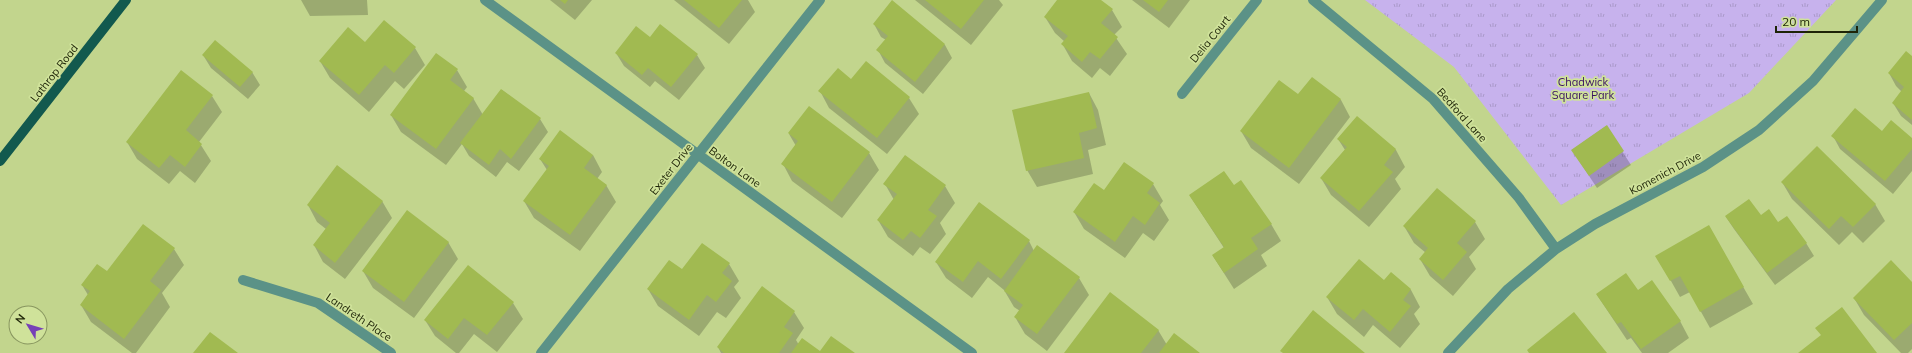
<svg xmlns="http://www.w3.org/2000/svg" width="1912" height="353" viewBox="0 0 1912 353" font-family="Mulish,sans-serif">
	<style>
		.grass { fill: url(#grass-tufts) }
		.shadow { fill: #0003 }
		.building { fill: #a1ba51 }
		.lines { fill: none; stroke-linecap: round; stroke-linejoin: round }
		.minor { stroke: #5b9287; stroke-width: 10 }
		.major { stroke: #12594e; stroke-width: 10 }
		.labels { text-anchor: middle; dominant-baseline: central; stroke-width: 3.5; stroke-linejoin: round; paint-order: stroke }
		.street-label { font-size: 11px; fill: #1e2407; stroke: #cfe29a }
		.park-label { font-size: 11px; fill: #391061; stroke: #cfe29a }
	</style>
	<defs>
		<pattern id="grass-tufts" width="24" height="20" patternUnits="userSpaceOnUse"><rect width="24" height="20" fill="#c7b2ed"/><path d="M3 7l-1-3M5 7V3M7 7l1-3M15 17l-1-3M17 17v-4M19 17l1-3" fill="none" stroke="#aa99ca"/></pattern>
	</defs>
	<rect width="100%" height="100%" fill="#c2d58d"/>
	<path class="grass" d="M1365 0H1836L1749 93 1561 205 1454 67Z"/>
	<path class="shadow" d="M301 0H367L368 15 310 16Z
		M550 0H592L575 20Z
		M674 0H748L755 12 729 44Z
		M915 0H999L1003 5 971 45Z
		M1059 0H1100L1112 10 1122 27 1114 35 1127 54 1110 76 1100 68 1092 78 1072 61 1063 45 1065 42 1055 33 1045 17Z
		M1132 0H1190L1169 28Z
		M892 2 945 45 952 58 923 94 885 63 878 50 886 40 881 37 874 24Z
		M650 38 697 55 705 68 679 100 655 81 650 87 624 66 616 53Z
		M365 43 415 48 425 65 404 89 395 81 369 112 330 78 320 61Z
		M203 55 252 72 260 85 248 99 211 68Z
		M1912 58V125L1901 116 1893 103 1902 92 1896 86 1889 73Z
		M457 70 467 87 464 91 473 98 483 115 502 90 540 119 548 132 519 171 507 162 496 177 469 156 462 144 446 165 401 132 391 115Z
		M1312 78 1341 100 1350 117 1299 184 1251 148 1241 131 1298 96Z
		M852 80 909 98 919 114 887 154 829 108 820 91Z
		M1089 93 1098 110 1106 145 1088 150 1093 174 1037 187 1027 170Z
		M212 96 222 112 199 142 211 161 195 183 180 171 169 184 137 159 127 142Z
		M1357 117 1396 150 1405 167 1395 179 1401 189 1369 227 1331 195 1321 178 1345 150 1338 139Z
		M1606 126 1631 165 1597 188 1572 150Z
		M1882 132 1912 139V171L1893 194 1840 149 1833 136Z
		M789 134 869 153 879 170 842 218 792 181 783 164 796 146Z
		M593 155 602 172 597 179 606 185 616 202 580 251 534 218 524 201 547 170 540 159Z
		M905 156 945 186 955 203 940 223 946 234 930 254 920 247 913 256 888 237 878 220 894 200 885 184Z
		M1782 182 1875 204 1885 221 1863 243 1852 232 1839 245 1792 199Z
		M1153 184 1163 201 1160 205 1169 220 1154 241 1143 233 1125 258 1084 229 1074 212 1104 191Z
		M1233 187 1271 224 1281 241 1261 255 1267 266 1234 289 1213 256 1224 248 1190 196Z
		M382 201 392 218 345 279 323 262 314 245 326 229 317 222 308 205Z
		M1761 216 1778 223 1806 243 1814 256 1775 285 1734 229 1726 217Z
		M1475 222 1485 239 1469 257 1476 269 1453 296 1430 276 1420 259 1426 253 1414 243 1404 226Z
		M1709 227 1753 304 1710 328 1690 292 1680 297 1657 256Z
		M1029 241 1034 251 1079 278 1089 295 1047 351 1025 334 1015 317 1020 311 1014 307 1004 290 988 277 972 298 946 278 936 262Z
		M448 242 458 259 414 318 373 288 363 271Z
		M174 249 184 265 162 293 170 307 136 353H132L91 322 81 305 88 295 82 285 107 273Z
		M729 264 739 281 734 287 741 298 726 318 717 312 699 336 658 306 648 289 682 271Z
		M1391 273 1411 290 1420 307 1414 314 1420 324 1400 348 1373 325 1364 337 1337 314 1327 297 1384 281Z
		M1912 283V349L1908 353H1901L1864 315 1854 298Z
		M1638 292 1680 321 1689 338 1668 353H1642L1631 338 1627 340 1597 295Z
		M513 303 523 319 497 352 474 334 459 353H456L435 336 425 320Z
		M794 312 804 328 796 340 799 345 820 352 853 353H721L718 347Z
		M1158 330 1167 345 1199 353H1065Z"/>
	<path class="building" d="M560 0H568L565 4Z
		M684 0H742L719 28Z
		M892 0 945 44 915 82 876 50 888 36 873 24Z
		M925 0H984L961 29Z
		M1057 0H1101L1113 9 1101 23 1118 37 1100 59 1090 52 1082 62 1061 44 1068 36 1044 17Z
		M1143 0H1168L1159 12Z
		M384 20 416 47 394 73 385 65 359 95 319 61 348 27 365 42Z
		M660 24 698 54 671 87 648 68 642 75 615 53 636 26 650 37Z
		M215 40 253 72 240 87 202 55Z
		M1906 51 1912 56V120L1892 103 1904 87 1888 73Z
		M436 53 458 69 450 80 474 98 436 149 390 115Z
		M866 61 910 97 877 138 818 91 838 68 851 79Z
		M181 70 213 95 186 130 202 144 185 167 170 155 159 168 126 142Z
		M1312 77 1341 99 1289 168 1240 131 1279 80 1298 94Z
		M501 89 541 118 511 159 500 149 489 165 460 143Z
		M1089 92 1097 128 1079 133 1084 158 1026 171 1012 110Z
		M809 106 870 152 832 202 781 164 798 141 788 133Z
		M1855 108 1882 131 1891 120 1912 138V149L1885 181 1831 136Z
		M1357 116 1396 149 1384 165 1393 172 1359 211 1320 178 1347 147 1337 139Z
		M1607 125 1624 151 1589 176 1571 150Z
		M560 130 593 155 584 168 607 185 570 235 523 201 549 166 539 159Z
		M1817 146 1876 204 1853 227 1841 216 1829 229 1781 182Z
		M905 155 946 185 928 210 937 216 920 238 911 231 903 240 877 220 897 194 883 184Z
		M1124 162 1154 183 1147 193 1160 203 1145 225 1133 216 1115 242 1073 212 1094 183 1104 190Z
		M337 165 383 201 335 263 313 245 330 223 307 205Z
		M1224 171 1234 185 1241 180 1272 224 1251 238 1258 249 1224 273 1212 255 1224 247 1189 195Z
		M1437 188 1476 221 1457 243 1467 252 1443 280 1419 259 1428 248 1403 226Z
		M1749 199 1761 215 1769 209 1778 222 1787 216 1807 243 1767 273 1725 216Z
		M979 202 1030 240 1001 279 978 261 963 282 935 262Z
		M407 210 449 242 404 302 362 271Z
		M143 224 175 248 150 281 161 290 124 339 80 305 90 291 81 285 97 264 107 271Z
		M1709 225 1744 287 1700 312 1680 276 1670 281 1655 256Z
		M702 243 730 263 722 273 732 281 716 302 707 295 689 320 647 289 669 260 682 269Z
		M1037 245 1080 277 1037 334 1014 317 1023 305 1004 291Z
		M1359 259 1384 280 1391 272 1411 289 1403 300 1411 306 1390 332 1363 309 1354 320 1326 297Z
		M1891 260 1912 282V323L1894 340 1853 298Z
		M468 265 514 302 487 335 464 318 448 339 424 320Z
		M1626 273 1638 290 1652 280 1681 321 1641 349 1621 322 1617 324 1596 294Z
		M762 286 795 311 784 327 793 333 779 353H724L717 347Z
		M1110 292 1159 330 1141 353H1064Z
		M1842 307 1877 353H1798L1821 335 1815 328Z
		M1313 310 1365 353H1283L1280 351Z
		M1574 312 1607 353H1529L1527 350Z
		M210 332 238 353H193Z
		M1174 333 1200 353H1159Z
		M831 336 855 353H791L802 338 820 351Z"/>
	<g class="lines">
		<path class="minor" d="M485 0 972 353
			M1313 0 1433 99 1519 198 1556 249
			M1182 94 1257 0
			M243 280 318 303 391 353
			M541 353 820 0
			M1448 353 1508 289 1556 249 1595 224 1703 167 1759 130 1813 81 1882 0"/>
		<path class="major" d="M0 161 126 0"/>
	</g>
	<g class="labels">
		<g class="street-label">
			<text transform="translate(1210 39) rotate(-51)">Delia Court</text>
			<text transform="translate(54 73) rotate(-52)">Lathrop Road</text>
			<text transform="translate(1462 115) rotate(48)">Bedford Lane</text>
			<text transform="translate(735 167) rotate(36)">Bolton Lane</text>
			<text transform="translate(671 169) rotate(-52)">Exeter Drive</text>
			<text transform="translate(1665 173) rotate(-28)">Komenich Drive</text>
			<text transform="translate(359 317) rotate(34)">Landreth Place</text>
		</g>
		<g class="park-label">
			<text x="1583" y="82">Chadwick<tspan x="1583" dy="13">Square Park</tspan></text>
		</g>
	</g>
	<g transform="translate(28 325) rotate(308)"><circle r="19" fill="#cfe29a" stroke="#88965f"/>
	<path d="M0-3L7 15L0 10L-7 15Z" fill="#7640b7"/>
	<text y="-6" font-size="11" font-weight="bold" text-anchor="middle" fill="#1e2407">N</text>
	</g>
	<path d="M1776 26v6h81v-6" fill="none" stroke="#1e2407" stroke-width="2"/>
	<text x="1782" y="26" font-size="12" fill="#1e2407" stroke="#cfe29a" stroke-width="3" paint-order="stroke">20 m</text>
</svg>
